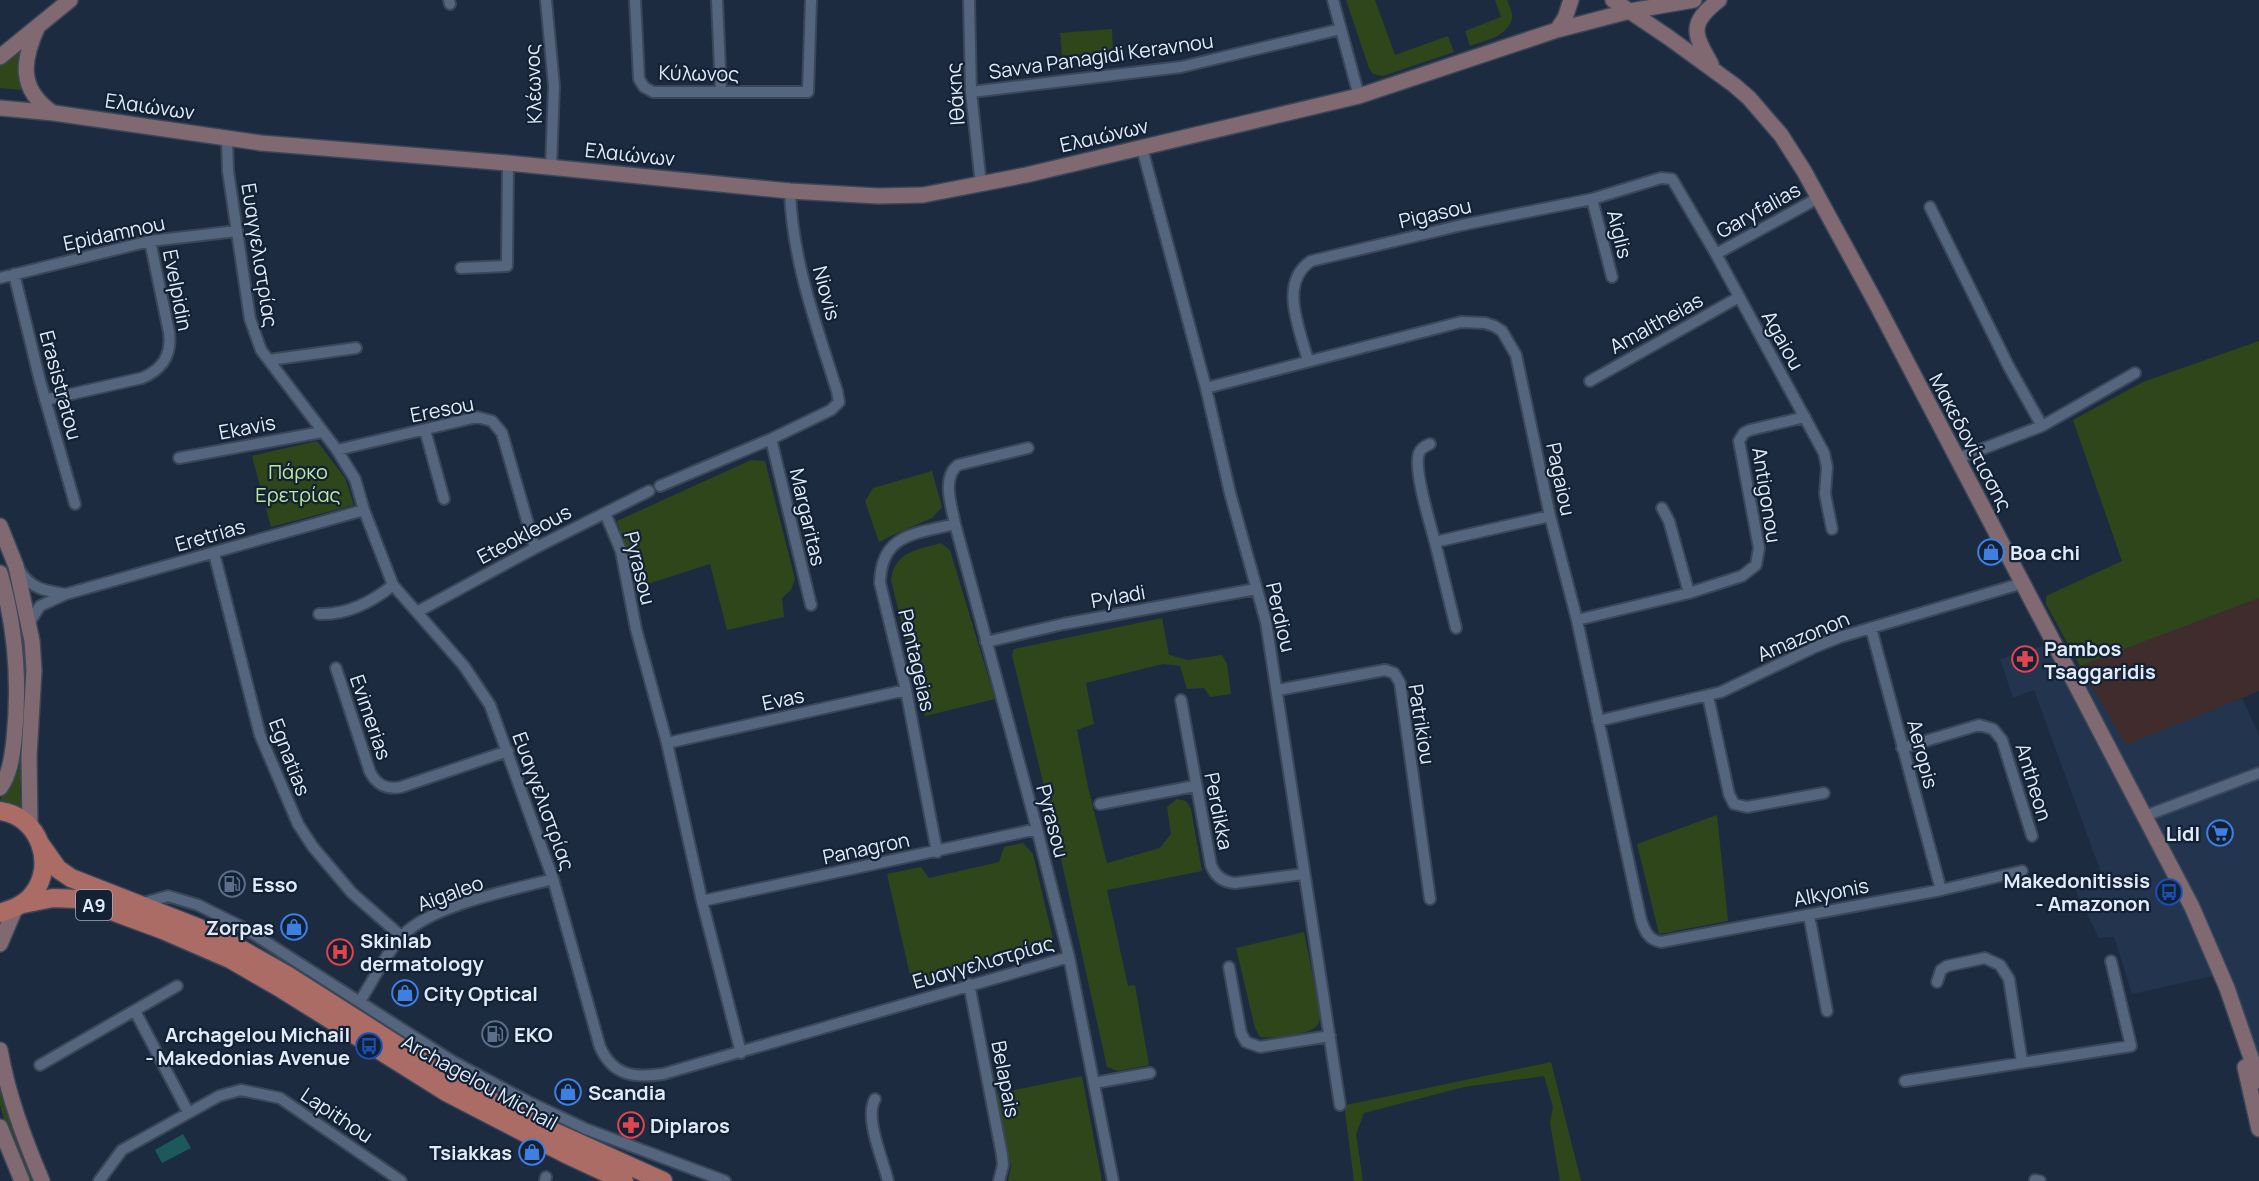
<svg xmlns="http://www.w3.org/2000/svg" width="2259" height="1181" viewBox="0 0 2259 1181" font-family="Manrope,sans-serif">
	<style>
		.built { fill: #23354e }
		.industrial { fill: #402c2c }
		.green { fill: #2f461b }
		.water { fill: #1c595a }
		.lines { fill: none; stroke-linecap: round; stroke-linejoin: round }
		.street-casing { stroke: #3b4759; stroke-width: 14 }
		.secondary-casing { stroke: #3b4759; stroke-width: 18 }
		.primary-casing { stroke: #3b4759; stroke-width: 21 }
		.street { stroke: #55657d; stroke-width: 10 }
		.secondary { stroke: #806971; stroke-width: 15 }
		.primary { stroke: #ac6c66; stroke-width: 18 }
		.labels { text-anchor: middle; dominant-baseline: central; stroke-width: 4.5; stroke-linejoin: round; paint-order: stroke }
		.shield { fill: #132135; stroke: #a3aebe; stroke-width: 1.5 }
		.shield-label { font-size: 18px; font-weight: bold; fill: #e1eaf9 }
		.street-label { font-size: 20px; fill: #e1eaf9; stroke: #132135 }
		.park-label { font-size: 20px; fill: #bde79e; stroke: #132135 }
		.poi-label { font-size: 20px; font-weight: bold; fill: #e1eaf9; stroke: #132135; text-anchor: start }
	</style>
	<rect width="100%" height="100%" fill="#1d2b40"/>
	<path class="built" d="M2044 646 2061 676 2080 666 2127 744 2242 698 2259 735V1056L2226 973 2132 994 2114 937 2099 938 2073 885 2102 875 2034 690 2013 698 2000 659Z"/>
	<path class="industrial" d="M2259 598V691L2126 745 2080 666Z"/>
	<path class="green" d="M1346 0H1375L1395 55 1448 36 1454 52 1383 76 1373 74 1369 68Z
		M1495 0H1507C1509 5 1513 13 1512 18 1509 36 1484 41 1470 46L1465 31 1501 17Z
		M1112 29 1113 52 1062 56 1060 33Z
		M19 48 18 74 22 90 0 88V64Z
		M2259 341V598L2080 666 2046 604V596L2122 561 2073 420 2143 382Z
		M317 441 345 478 354 505 271 527 252 456Z
		M751 460 765 461 795 579 791 590 782 598 784 617 727 630 710 564 638 587 617 521Z
		M932 471 942 507 932 518 897 533 879 542 865 501 873 488Z
		M941 543 950 550 995 699 925 716 891 580C895 551 917 550 941 543Z
		M1162 618 1169 655 1188 660 1222 655 1227 664 1231 694 1210 697 1204 688 1187 689 1180 666 1163 664 1086 683 1094 724 1077 730 1088 787 1107 863 1160 848 1171 834 1167 807 1177 799 1186 801 1191 809 1202 871 1107 890 1128 986 1135 985 1149 1065 1118 1071 1107 1067 1053 823 1012 655 1014 649Z
		M20 701H26L20 792 23 814 0 803Z
		M1717 815 1728 921 1659 934 1637 844Z
		M1023 843 1033 854 1053 939 1050 951 1027 957 1009 951 944 969 937 981 913 988 887 874 921 867 929 878 999 862 1004 847Z
		M1304 932 1321 1015C1320 1020 1319 1025 1314 1028 1305 1035 1272 1039 1260 1037L1255 1028 1236 948Z
		M1551 1062 1581 1181H1560L1550 1123 1553 1107 1544 1076 1464 1087 1364 1113 1356 1134 1363 1181H1354L1345 1112 1346 1105Z
		M0 1075 37 1181H28L8 1133 0 1105Z
		M1082 1076 1102 1181H1008L1011 1166 996 1094Z"/>
	<path class="water" d="M183 1134 191 1148 162 1163 155 1150Z"/>
	<g class="lines">
		<g class="street-casing">
			<path id="street" d="M449 0 450 4
				M546 0 554 86 551 167
				M635 0 639 79 644 87 653 92H808L811 0
				M717 0 721 92
				M969 0 971 92 981 185
				M1333 0 1359 96
				M971 92 1181 67 1341 29
				M227 139 228 171 250 319 261 350 337 450 355 479 364 510 393 585 464 666 490 705 553 879 600 1047C613 1076 634 1078 663 1074L1069 957
				M1142 148 1206 388 1230 493 1266 622 1340 1105
				M1592 199 1612 277
				M1930 207 2009 367 2042 426
				M1716 254 1818 198
				M461 268 507 266 508 163
				M14 274 40 381 75 504
				M0 278 150 241 237 231
				M269 360 356 348
				M1308 361C1300 329 1278 283 1311 261L1462 225 1592 199 1661 178 1672 179 1716 254 1824 453 1827 467 1825 494 1832 529
				M1590 381 1739 297
				M1206 388 1461 322 1485 323 1494 326 1502 331 1516 355 1550 516 1577 620 1641 920C1645 932 1649 940 1661 942L1941 890 2022 871
				M45 400 142 378C163 369 172 355 169 332L150 241
				M425 430 444 499
				M771 439 811 605
				M1430 444C1425 446 1421 448 1419 453 1413 469 1430 523 1435 542
				M1028 448 958 465C941 478 952 507 955 524L1037 829 1069 957 1113 1181
				M337 450 477 417 492 421 502 433 535 548
				M179 458 322 432
				M1956 459 2042 426 2135 373
				M660 486 771 439 831 410 839 402 837 391C817 327 792 260 790 191
				M1662 508 1669 521 1689 593
				M605 513 621 551 636 629 667 743 702 901 741 1053
				M214 553 260 735 298 824 313 847 352 893 401 936
				M20 571C31 589 46 591 65 594
				M417 612 535 548 649 491
				M319 614C347 615 372 602 393 585
				M1577 620 1689 593 1742 576 1756 565 1759 548 1739 441 1744 433 1750 430 1805 417
				M29 623 40 606 66 594 364 510
				M1456 628 1435 542 1550 516
				M1871 628 1941 890
				M986 642 1063 624 1256 589
				M336 668 370 772C377 785 386 790 401 787L508 751
				M1278 690 1385 670 1394 673 1400 683 1430 899
				M1708 696 1729 794 1734 804 1747 807 1824 793
				M1181 700 1211 865C1215 876 1223 882 1235 883L1303 874
				M1598 721 1721 692 1815 647 1840 637 2023 583
				M667 743 906 690
				M1902 748 1979 725 1993 729 2002 740 2032 836
				M1100 804 1195 786
				M2145 816 2259 773
				M937 852 906 690 880 583C881 533 916 534 955 524
				M702 901 1037 829
				M140 904 168 896 198 905 244 928 452 1061 529 1102 586 1129 725 1181
				M1809 915 1827 1011
				M1229 967 1241 1033 1246 1042 1260 1047 1330 1036
				M1937 982 1941 970 1947 966 1985 958 2000 965 2009 979 2022 1062
				M969 984 1002 1155 1003 1165 999 1181
				M360 1001C373 981 387 951 403 935 432 905 512 890 553 879
				M135 1011 188 1112
				M40 1065 177 986
				M1905 1081 2131 1046 2111 961
				M1094 1083 1150 1073
				M875 1099C864 1118 883 1159 888 1181
				M2035 1180 2040 1181
				M99 1181 122 1150 219 1096 241 1090 280 1098 401 1181
				M545 1181 546 1177"/>
		</g>
		<g class="secondary-casing">
			<path id="secondary" d="M1613 0 1668 37 1734 85 1749 98 1781 135 1804 171 1876 303 2192 907 2227 988 2259 1081
				M38 26C22 61 18 89 53 113
				M1557 30 1565 18 1571 0
				M0 57 70 0
				M1711 64C1694 34 1688 24 1719 0
				M0 108 54 113 261 143 508 163 790 191 878 196 923 195 1026 175 1359 96 1557 30 1630 11 1694 0
				M0 526 16 566 32 641 34 670 29 756 30 826
				M0 573C16 628 20 683 14 740 12 757 10 774 0 788
				M0 944 15 909
				M0 1050C8 1096 24 1138 42 1181
				M2245 1067 2259 1129
				M0 1127 22 1181"/>
		</g>
		<g class="primary-casing">
			<path id="primary" d="M0 811C39 816 57 865 32 895 24 905 12 909 0 913
				M41 845 58 869 71 878 199 928 230 943 287 975 452 1080 530 1121 663 1181
				M23 904 53 898 79 899 163 930 230 959 282 989 448 1093 566 1154 624 1181"/>
		</g>
		<use href="#street" class="street"/>
		<use href="#secondary" class="secondary"/>
		<use href="#primary" class="primary"/>
	</g>
	<defs>
		<g id="shop-ring" transform="scale(1.35)"><circle r="9.5" fill="#132135" stroke="#3f7fe0" stroke-width="1.5"/><path d="M-5-2.5h2.3a2.7 3.5 0 0 1 5.4 0H5L5.5 6h-11ZM-1.5-2.5h3a1.5 2.3 0 0 0-3 0Z" fill="#3f7fe0"/></g>
		<g id="pharmacy-ring" transform="scale(1.35)"><circle r="9.5" fill="#132135" stroke="#e0444e" stroke-width="1.5"/><path d="M-2-6h4v4h4v4h-4v4h-4v-4h-4v-4h4Z" fill="#e0444e"/></g>
		<g id="supermarket-ring" transform="scale(1.35)"><circle r="9.5" fill="#132135" stroke="#3f7fe0" stroke-width="1.5"/><path d="M-6-5.5h2.5l.6 2H6L4.5 2H-2.5L-4.4-4H-6ZM-1.5 3.2a1.3 1.3 0 1 0 .1 0ZM3 3.2a1.3 1.3 0 1 0 .1 0Z" fill="#3f7fe0"/></g>
		<g id="fuel-ring" transform="scale(1.35)"><circle r="9.5" fill="#132135" stroke="#5c6f8a" stroke-width="1.5"/><path d="M-5.5-6h7V0h2V4h1.3V-2.5L3-4.5l.8-.8L6-3V5H2.5V1h-1V6h-7ZM-4.2-4.7v3.2H.2V-4.7Z" fill="#5c6f8a"/></g>
		<g id="bus-ring" transform="scale(1.35)"><circle r="9.5" fill="#132135" stroke="#1a4fb4" stroke-width="1.5"/><path d="M-5-6H5V4H4V6H2V4H-2V6H-4V4H-5ZM-3.5-4V0h7V-4ZM-3.5 1.2v1.5H-2V1.2ZM2 1.2v1.5H3.5V1.2Z" fill="#1a4fb4"/></g>
		<g id="hospital-ring" transform="scale(1.35)"><circle r="9.5" fill="#132135" stroke="#e0444e" stroke-width="1.5"/><path d="M-5-5h3v3.5h4V-5h3V5h-3V1.5h-4V5h-3Z" fill="#e0444e"/></g>
	</defs>
	<g fill-rule="evenodd">
		<use href="#shop-ring" x="1991" y="552"/>
		<use href="#pharmacy-ring" x="2025" y="659"/>
		<use href="#supermarket-ring" x="2220" y="833"/>
		<use href="#fuel-ring" x="232" y="884"/>
		<use href="#bus-ring" x="2169" y="892"/>
		<use href="#shop-ring" x="294" y="927"/>
		<use href="#hospital-ring" x="340" y="952"/>
		<use href="#shop-ring" x="405" y="993"/>
		<use href="#fuel-ring" x="495" y="1034"/>
		<use href="#bus-ring" x="369" y="1046"/>
		<use href="#shop-ring" x="568" y="1092"/>
		<use href="#pharmacy-ring" x="631" y="1125"/>
		<use href="#shop-ring" x="532" y="1152"/>
	</g>
	<g class="labels">
		<rect class="shield" x="76" y="890" width="36" height="30" rx="4.5"/>
		<g class="shield-label">
			<text x="94" y="905">A9</text>
		</g>
		<g class="street-label">
			<text transform="translate(1101 56) rotate(-8)">Savva Panagidi Keravnou</text>
			<text transform="translate(699 73) rotate(1)">Κύλωνος</text>
			<text transform="translate(533 84) rotate(-92)">Κλέωνος</text>
			<text transform="translate(955 94) rotate(-94)">Ιθάκης</text>
			<text transform="translate(150 106) rotate(8)">Ελαιώνων</text>
			<text transform="translate(1104 135) rotate(-13)">Ελαιώνων</text>
			<text transform="translate(630 154) rotate(6)">Ελαιώνων</text>
			<text transform="translate(1758 210) rotate(-29)">Garyfalias</text>
			<text transform="translate(1435 213) rotate(-13)">Pigasou</text>
			<text transform="translate(114 233) rotate(-12)">Epidamnou</text>
			<text transform="translate(1620 234) rotate(76)">Aiglis</text>
			<text transform="translate(260 255) rotate(81)">Ευαγγελιστρίας</text>
			<text transform="translate(178 290) rotate(79)">Evelpidin</text>
			<text transform="translate(827 293) rotate(75)">Niovis</text>
			<text transform="translate(1656 323) rotate(-29)">Amaltheias</text>
			<text transform="translate(1783 340) rotate(61)">Agaiou</text>
			<text transform="translate(61 385) rotate(75)">Erasistratou</text>
			<text transform="translate(442 409) rotate(-11)">Eresou</text>
			<text transform="translate(247 427) rotate(-11)">Ekavis</text>
			<text transform="translate(1971 442) rotate(62)">Μακεδονίτισσης</text>
			<text transform="translate(1561 479) rotate(78)">Pagaiou</text>
			<text transform="translate(1767 495) rotate(81)">Antigonou</text>
			<text transform="translate(808 517) rotate(77)">Margaritas</text>
			<text transform="translate(524 534) rotate(-28)">Eteokleous</text>
			<text transform="translate(210 535) rotate(-16)">Eretrias</text>
			<text transform="translate(640 568) rotate(76)">Pyrasou</text>
			<text transform="translate(1118 596) rotate(-10)">Pyladi</text>
			<text transform="translate(1281 617) rotate(77)">Perdiou</text>
			<text transform="translate(1803 636) rotate(-23)">Amazonon</text>
			<text transform="translate(917 660) rotate(77)">Pentageias</text>
			<text transform="translate(783 699) rotate(-12)">Evas</text>
			<text transform="translate(371 717) rotate(71)">Evimerias</text>
			<text transform="translate(1422 724) rotate(81)">Patrikiou</text>
			<text transform="translate(1923 754) rotate(75)">Aeropis</text>
			<text transform="translate(290 757) rotate(69)">Egnatias</text>
			<text transform="translate(2034 782) rotate(73)">Antheon</text>
			<text transform="translate(544 801) rotate(70)">Ευαγγελιστρίας</text>
			<text transform="translate(1219 811) rotate(79)">Perdikka</text>
			<text transform="translate(1053 821) rotate(75)">Pyrasou</text>
			<text transform="translate(866 848) rotate(-12)">Panagron</text>
			<text transform="translate(1831 892) rotate(-11)">Alkyonis</text>
			<text transform="translate(450 893) rotate(-20)">Aigaleo</text>
			<text transform="translate(983 962) rotate(-16)">Ευαγγελιστρίας</text>
			<text transform="translate(1006 1079) rotate(79)">Belapais</text>
			<text transform="translate(480 1082) rotate(29)">Archagelou Michail</text>
			<text transform="translate(337 1115) rotate(34)">Lapithou</text>
		</g>
		<g class="park-label">
			<text x="298" y="471">Πάρκο<tspan x="298" dy="23">Ερετρίας</tspan></text>
		</g>
		<g class="poi-label">
			<text x="2010" y="552">Boa chi</text>
			<text x="2044" y="648">Pambos<tspan x="2044" dy="23">Tsaggaridis</tspan></text>
			<text x="2200" y="833" text-anchor="end">Lidl</text>
			<text x="2150" y="880" text-anchor="end">Makedonitissis<tspan x="2150" dy="23">- Amazonon</tspan></text>
			<text x="252" y="884">Esso</text>
			<text x="274" y="927" text-anchor="end">Zorpas</text>
			<text x="360" y="940">Skinlab<tspan x="360" dy="23">dermatology</tspan></text>
			<text x="424" y="993">City Optical</text>
			<text x="350" y="1034" text-anchor="end">Archagelou Michail<tspan x="350" dy="23">- Makedonias Avenue</tspan></text>
			<text x="514" y="1034">EKO</text>
			<text x="588" y="1092">Scandia</text>
			<text x="650" y="1125">Diplaros</text>
			<text x="512" y="1152" text-anchor="end">Tsiakkas</text>
		</g>
	</g>
</svg>
